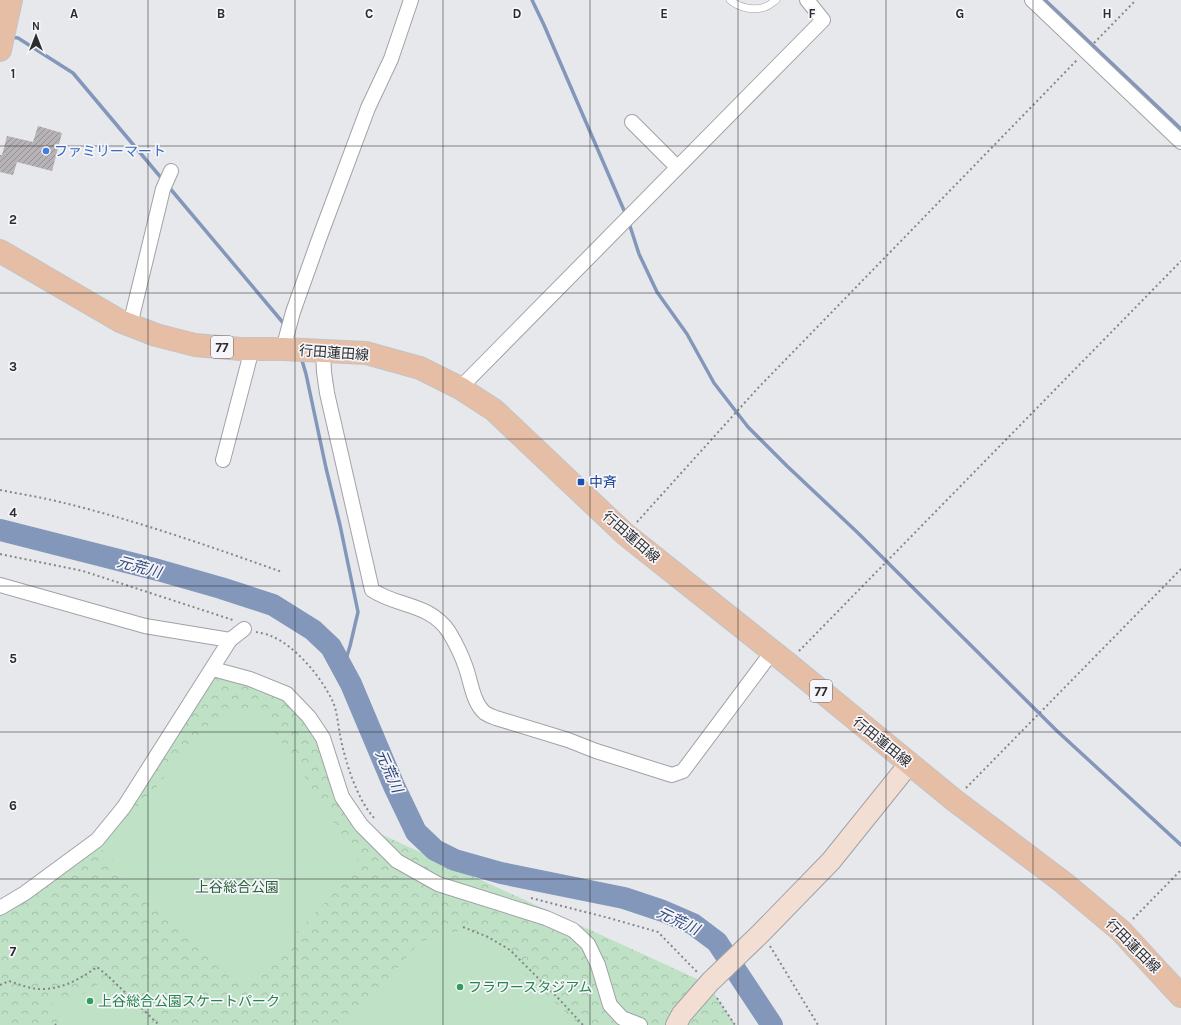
<svg xmlns="http://www.w3.org/2000/svg" width="1181" height="1025" viewBox="0 0 1181 1025" font-family="Karla,'Noto Sans JP',sans-serif">
	<style>
		.park { fill: url(#park-crowns) }
		.pitch { fill: #bfe1c6 }
		.lines { fill: none; stroke-linecap: round; stroke-linejoin: round }
		.stream { stroke: #8397bb; stroke-width: 3.5 }
		.river { stroke: #8397bb; stroke-width: 22 }
		.building { fill: url(#building-hatch) }
		.lane-casing { stroke: #a2a2a6; stroke-width: 8 }
		.street-casing { stroke: #a2a2a6; stroke-width: 16 }
		.secondary-casing { stroke: #a2a2a6; stroke-width: 22 }
		.primary-casing { stroke: #c4c4c5; stroke-width: 24 }
		.path { stroke: #86878a; stroke-width: 2; stroke-dasharray: 2 3; stroke-linecap: butt }
		.lane { stroke: #fff; stroke-width: 7 }
		.street { stroke: #fff; stroke-width: 14 }
		.secondary { stroke: #f2ded2; stroke-width: 20 }
		.primary { stroke: #e6bda5; stroke-width: 22 }
		.grid { fill: none; stroke: #2d2d2f; stroke-width: 1; stroke-opacity: 0.55 }
		.shop-dot { fill: #3f7fe0; stroke: #f5f5fa; stroke-width: 1.5 }
		.transit-dot { fill: #1a4fb4; stroke: #f5f5fa; stroke-width: 1.5 }
		.leisure-dot { fill: #2e9e5b; stroke: #f5f5fa; stroke-width: 1.5 }
		.labels { text-anchor: middle; dominant-baseline: central; stroke-width: 3.5; stroke-linejoin: round; paint-order: stroke }
		.shield { fill: #f5f5fa; stroke: #69696c; stroke-width: 1 }
		.shield-label { font-size: 13px; font-weight: bold; fill: #2d2d2f }
		.shop-label { font-size: 14px; fill: #366cbe; stroke: #f5f5fa; text-anchor: start }
		.street-label { font-size: 14px; fill: #2d2d2f; stroke: #f5f5fa }
		.transit-label { font-size: 14px; fill: #164399; stroke: #f5f5fa; text-anchor: start }
		.park-label { font-size: 14px; fill: #29623b; stroke: #f5f5fa }
		.leisure-label { font-size: 14px; fill: #27864d; stroke: #f5f5fa; text-anchor: start }
		.water-label { font-size: 15px; font-style: italic; fill: #2f4879; stroke: #f5f5fa }
		.grid-label { font-size: 13px; text-anchor: middle; font-weight: bold; fill: #2d2d2f; stroke: #f5f5fa; stroke-width: 3.5; stroke-linejoin: round; paint-order: stroke }
	</style>
	<defs>
		<pattern id="park-crowns" width="20" height="18" patternUnits="userSpaceOnUse"><rect width="20" height="18" fill="#bfe1c6"/><path d="M2 6a3 3 0 1 1 6 0M12 15a3 3 0 1 1 6 0" fill="none" stroke="#a4c1aa"/></pattern>
		<pattern id="building-hatch" width="6" height="6" patternUnits="userSpaceOnUse"><rect width="6" height="6" fill="#b6b2b5"/><path d="M-1 1l2-2M0 6l6-6M5 7l2-2" fill="none" stroke="#949194"/></pattern>
	</defs>
	<rect width="100%" height="100%" fill="#e7e8ec"/>
	<path class="park" d="M213 669 287 694 309 717 361 825 708 984 735 1025H0V908L67 863 124 807Z"/>
	<path class="pitch" d="M230 710 260 712 289 752 361 865 243 988 100 848 159 784 189 743Z
		M461 931 484 937 500 950 579 1025H347L420 942 445 933Z
		M102 980 107 981 147 1019 149 1022V1025H61L57 1021 56 1010 49 998C62 998 76 998 87 992 93 989 97 984 102 980Z"/>
	<g class="lines">
		<path class="stream" d="M532 0 544 25 626 215
			M1045 0 1181 129
			M11 37 18 38 73 73 163 180
			M168 186 285 325
			M629 223 639 254 657 292 687 334 714 383 748 427 787 466 857 532 1056 730 1181 845
			M301 357 306 374 326 468 340 525 358 612 350 646 343 669"/>
		<path class="river" d="M0 530 158 570 221 588 273 605 313 630 331 647 351 684 394 786 416 832 435 850 455 860 501 873 624 898 663 911 693 924 717 942 772 1025"/>
	</g>
	<path class="building" d="M38 126 62 133 52 171 17 162 13 175 0 172V155H2L7 136 33 142Z"/>
	<g class="lines">
		<g class="lane-casing">
			<path id="lane" d="M730 0C739 8 754 11 765 7 769 6 773 2 776 0"/>
		</g>
		<g class="street-casing">
			<path id="street" d="M1032 0 1181 142
				M632 122 677 167
				M130 325 163 189 171 171
				M283 349 293 312 319 239 368 108 391 59 411 0
				M323 351 324 372 327 393 372 590C397 607 430 603 449 632 455 642 462 656 466 668 471 682 473 703 485 713 488 715 493 717 496 718L568 740 596 751 672 775 683 771 772 652
				M460 388 823 20 807 0
				M223 460 252 349
				M0 585 145 626 230 640
				M213 669 250 679 287 694 309 717 323 738 342 797 361 825 397 861 438 884 546 918 573 930 588 944 598 965 610 1005 622 1018 640 1025
				M0 908 25 893 97 840 124 807 230 640 244 629"/>
		</g>
		<g class="secondary-casing">
			<path id="secondary" d="M676 1025 682 1014 710 982 760 934 831 861 909 764"/>
		</g>
		<g class="primary-casing">
			<path id="primary" d="M0 50 11 0
				M0 251 120 321 156 335 195 345 241 349H283L366 353 420 368 460 388 494 410 625 534 787 663 954 800 1064 883 1121 931 1181 996"/>
		</g>
		<path class="path" d="M1094 43 1136 0
			M0 490C20 494 40 497 60 502 135 520 209 546 282 572
			M637 522 758 388 1077 60
			M0 554 83 571 233 620
			M256 632C261 633 267 634 271 636 296 646 322 678 333 702 337 711 338 724 340 735 345 761 357 800 375 819
			M799 651 1181 261
			M966 788 1181 569
			M531 898 609 918 658 932 697 972
			M1133 919 1181 870
			M463 927 488 937 510 950 558 998 583 1025
			M770 946 818 1025
			M0 985 9 981C15 983 21 985 27 987 53 994 76 982 97 967L108 976 159 1025
			M717 998 735 1025
			M55 1024 56 1025"/>
		<use href="#lane" class="lane"/>
		<use href="#street" class="street"/>
		<use href="#secondary" class="secondary"/>
		<use href="#primary" class="primary"/>
	</g>
	<path class="grid" d="M148 0V1025M295 0V1025M443 0V1025M590 0V1025M738 0V1025M886 0V1025M1033 0V1025M0 146H1181M0 293H1181M0 439H1181M0 586H1181M0 732H1181M0 879H1181"/>
	<circle class="shop-dot" cx="46" cy="151" r="4"/>
	<rect class="transit-dot" x="577" y="478" width="8" height="8" rx="2"/>
	<g class="leisure-dot">
		<circle cx="460" cy="987" r="4"/>
		<circle cx="90" cy="1001" r="4"/>
	</g>
	<g class="labels">
		<g class="shield">
			<rect x="211" y="336" width="22" height="22" rx="3"/>
			<rect x="810" y="680" width="22" height="22" rx="3"/>
		</g>
		<g class="shield-label">
			<text x="222" y="347">77</text>
			<text x="821" y="691">77</text>
		</g>
		<g class="shop-label">
			<text x="54" y="151">ファミリーマート</text>
		</g>
		<g class="street-label">
			<text transform="translate(334 353) rotate(4)">行田蓮田線</text>
			<text transform="translate(631 537) rotate(41)">行田蓮田線</text>
			<text transform="translate(882 742) rotate(39)">行田蓮田線</text>
			<text transform="translate(1133 946) rotate(45)">行田蓮田線</text>
		</g>
		<g class="transit-label">
			<text x="589" y="482">中斉</text>
		</g>
		<g class="park-label">
			<text x="237" y="887">上谷総合公園</text>
		</g>
		<g class="leisure-label">
			<text x="468" y="987">フラワースタジアム</text>
			<text x="98" y="1001">上谷総合公園スケートパーク</text>
		</g>
		<g class="water-label">
			<text transform="translate(139 567) rotate(15)">元荒川</text>
			<text transform="translate(389 771) rotate(66)">元荒川</text>
			<text transform="translate(678 921) rotate(25)">元荒川</text>
		</g>
	</g>
	<g class="grid-label">
		<text x="74" y="18">A</text>
		<text x="221" y="18">B</text>
		<text x="369" y="18">C</text>
		<text x="517" y="18">D</text>
		<text x="664" y="18">E</text>
		<text x="812" y="18">F</text>
		<text x="960" y="18">G</text>
		<text x="1107" y="18">H</text>
		<text x="13" y="78">1</text>
		<text x="13" y="224">2</text>
		<text x="13" y="371">3</text>
		<text x="13" y="517">4</text>
		<text x="13" y="663">5</text>
		<text x="13" y="810">6</text>
		<text x="13" y="956">7</text>
	</g>
	<g transform="translate(36 36)" stroke="#f5f5fa" stroke-width="3" paint-order="stroke">
	<path d="M0-3L7 15L0 10L-7 15Z" fill="#2d2d2f"/>
	<text y="-6" font-size="11" font-weight="bold" text-anchor="middle" fill="#2d2d2f">N</text>
	</g>
</svg>
